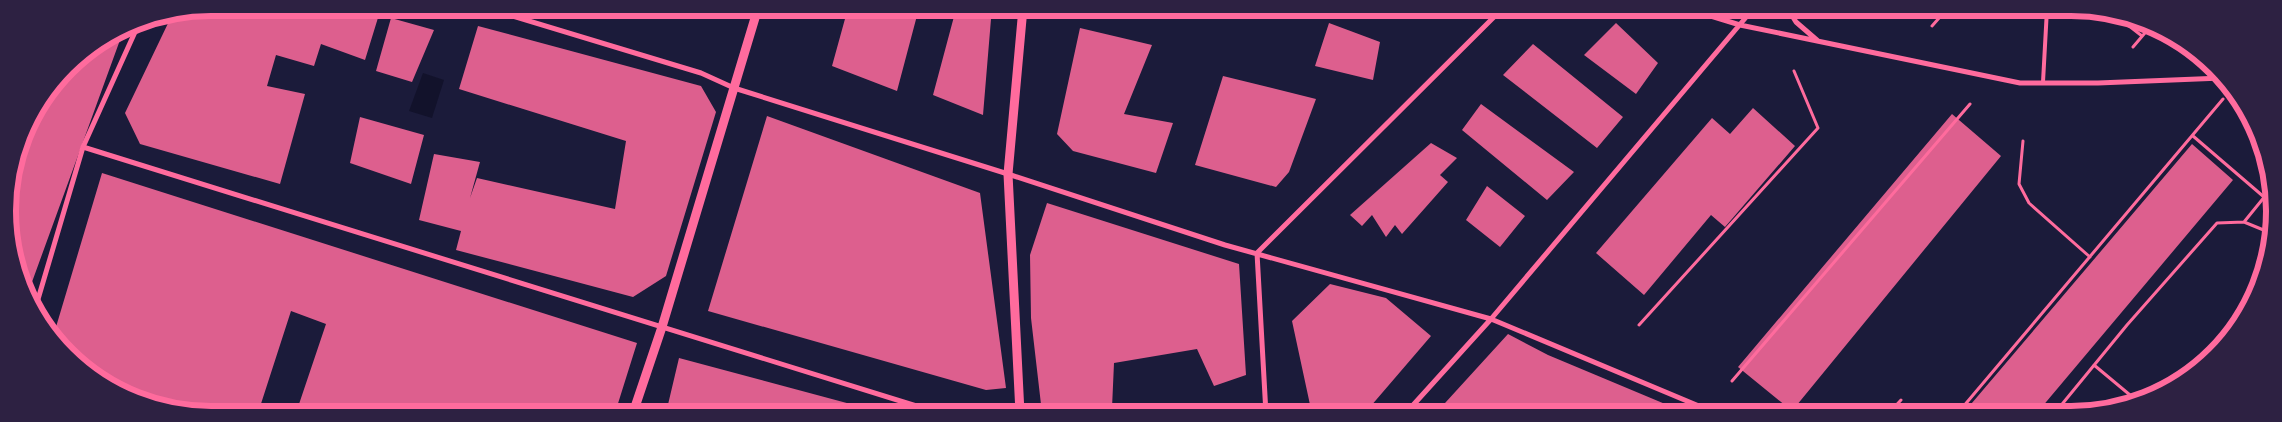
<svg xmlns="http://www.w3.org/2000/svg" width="2282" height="422" viewBox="0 0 2282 422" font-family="Manrope,sans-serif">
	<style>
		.water { fill: #12122b }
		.building { fill: #dd5f8e }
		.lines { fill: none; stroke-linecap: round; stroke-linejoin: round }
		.path { stroke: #ff6b9d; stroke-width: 3 }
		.service { stroke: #ff6b9d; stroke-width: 4 }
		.pedestrian { stroke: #ff6b9d; stroke-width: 4.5 }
		.minor { stroke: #ff6b9d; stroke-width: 5 }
		.tertiary { stroke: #ff6b9d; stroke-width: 9 }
		.rim { fill: none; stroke: #ff6b9d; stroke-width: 6 }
	</style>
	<rect width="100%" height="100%" fill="#1b1b3a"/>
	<path class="water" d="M423 73 444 80 432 118 409 111Z"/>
	<path class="building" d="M211 8H381L365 60 321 44 314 66 276 55 267 86 305 94 280 184 140 144 125 113 172 15Z
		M848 8H919L897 91 832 66Z
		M956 9 991 19 983 115 933 95Z
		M1898 9H1914L1908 17Z
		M391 18 434 30 412 82 376 71Z
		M1329 23 1380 42 1373 80 1315 66Z
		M1616 23 1658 63 1636 94 1584 55Z
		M478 26 701 86 716 112 666 276 633 297 456 250 461 231 419 220 434 154 480 162 470 198 477 178 615 209 626 141 459 89Z
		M1080 28 1152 45 1124 114 1173 123 1156 173 1073 151 1057 134Z
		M124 29 28 293 18 276 8 198 23 133 67 67Z
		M1533 44 1623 117 1597 148 1503 75Z
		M1223 76 1316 99 1289 172 1276 187 1195 165Z
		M1481 104 1574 172 1547 200 1462 130Z
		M1753 108 1795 146 1725 227 1711 215 1644 295 1596 253 1712 118 1730 134Z
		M1952 114 2001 156 1792 411 1738 367Z
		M767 116 980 193 1006 388 986 390 708 311Z
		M360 117 424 135 411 184 350 163Z
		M1431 143 1457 158 1440 175 1448 182 1402 234 1395 225 1386 237 1372 215 1362 226 1350 215Z
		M2192 144 2233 180 2036 414H1971L1966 410Z
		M102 173 637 343 615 413H296L326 324 291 311 258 413H197L103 382 58 345 53 337Z
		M1487 186 1525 216 1500 247 1466 220Z
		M1047 203 1239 264 1246 375 1214 386 1197 349 1114 363 1112 408 1142 413H1042L1031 318 1030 255Z
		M1330 284 1386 298 1431 336 1364 414H1312L1292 321Z
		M1508 334 1548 355 1689 414H1435Z
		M679 358 884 413H666Z"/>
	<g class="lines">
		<path class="path" d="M2115 15 2142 36
			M1932 26 1947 9
			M2133 47 2150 27
			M2230 95 2241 112 2249 120
			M2193 136 2264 197
			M2023 141 2019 184 2029 203 2090 257
			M2270 190 2244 222 2266 231 2273 237
			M1639 325 1818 128 1794 71
			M2094 365 2136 400
			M1732 381 1970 104
			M1888 414 1901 400
			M1957 414 2223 99
			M2054 414 2127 325 2217 223 2244 222"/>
		<path class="service" d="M2043 82 2047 9"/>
		<path class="pedestrian" d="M1833 11 1845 12"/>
		<path class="minor" d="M486 8 701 73 734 88 1008 174 1225 245 1491 319 1718 414
			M1688 9 1740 25 2020 83H2098L2222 78
			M1788 9 1796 22 1818 41
			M83 147 939 413
			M36 306 83 147 140 21
			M1266 414 1257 253 1502 9
			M1405 414 1491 319 1753 9"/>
		<path class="tertiary" d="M633 413 662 327 758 8
			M1020 413 1008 174 1023 8"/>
	</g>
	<path d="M0 0H2282V422H0ZM211 16H2071A195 195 0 0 1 2266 211V211A195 195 0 0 1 2071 406H211A195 195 0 0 1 16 211V211A195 195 0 0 1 211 16Z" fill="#2d2142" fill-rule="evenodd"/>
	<path class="rim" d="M211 16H2071A195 195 0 0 1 2266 211V211A195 195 0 0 1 2071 406H211A195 195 0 0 1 16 211V211A195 195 0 0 1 211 16Z"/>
</svg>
